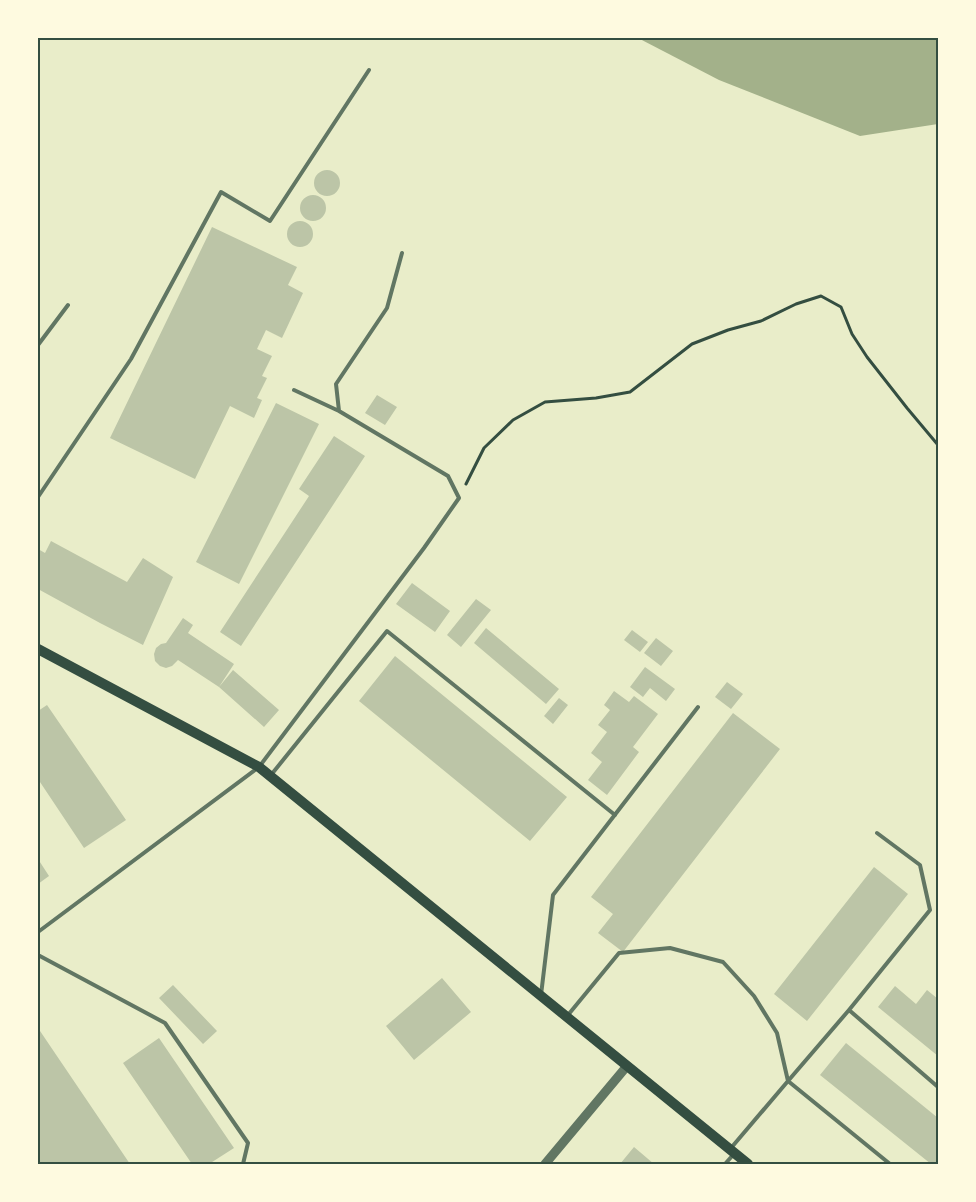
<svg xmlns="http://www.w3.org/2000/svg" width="976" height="1202" viewBox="0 0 976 1202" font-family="Poppins,sans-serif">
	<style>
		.water { fill: #a3b18a }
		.building { fill: #bcc5a7 }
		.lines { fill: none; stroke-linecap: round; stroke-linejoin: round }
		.path { stroke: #344e41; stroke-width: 3 }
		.service { stroke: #617663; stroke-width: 4 }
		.tertiary { stroke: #617663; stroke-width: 9 }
		.secondary { stroke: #344e41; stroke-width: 10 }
		.neatline { fill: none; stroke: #344e41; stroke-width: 2 }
	</style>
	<rect width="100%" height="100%" fill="#e9edc9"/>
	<path class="water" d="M638 38H938V124L860 136 719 80Z"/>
	<path class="building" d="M314 183a13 13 0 1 1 26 0a13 13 0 1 1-26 0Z
		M300 208a13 13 0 1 1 26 0a13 13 0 1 1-26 0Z
		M287 234a13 13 0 1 1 26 0a13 13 0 1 1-26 0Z
		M212 227 297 267 288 285 303 293 282 338 266 330 257 349 272 356 262 376 267 378 257 398 262 400 254 418 230 406 195 479 110 438Z
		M377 395 397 407 385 425 365 413Z
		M276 403 319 424 239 584 196 562Z
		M334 436 365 456 241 646 220 632 309 496 299 489Z
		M51 541 127 582 143 558 173 577 143 645 100 623 38 589V549L45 553Z
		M412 583 450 611 435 632 396 604Z
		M476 599 491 610 461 647 447 635Z
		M183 618 193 625 188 633 234 664 219 687 178 660 172 666 166 668 160 666 155 661 154 654 156 648 161 644 166 643Z
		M486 628 559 689 546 704 474 643Z
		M632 630 648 642 640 652 624 640Z
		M656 638 673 651 661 666 644 653Z
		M395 656 567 797 530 841 359 701Z
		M645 667 675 689 666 701 650 688 643 697 630 687Z
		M233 670 279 710 264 727 219 687Z
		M727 682 743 694 731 709 715 697Z
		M614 691 629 702 634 696 658 714 633 747 639 752 607 795 588 780 602 762 591 753 607 732 598 725 610 710 604 705Z
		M559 698 568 705 553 724 544 716Z
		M47 705 126 820 84 848 38 779V711Z
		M733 713 780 749 623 952 598 933 613 914 591 897Z
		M38 859 49 876 38 884Z
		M874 867 908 894 807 1021 774 994Z
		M442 978 471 1012 414 1060 386 1026Z
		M173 985 217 1031 203 1044 159 998Z
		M895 986 916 1004 927 990 938 999V1056L878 1007Z
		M38 1028 130 1164H38Z
		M159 1038 234 1148 209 1164H192L123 1063Z
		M846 1043 938 1118V1164H931L820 1075Z
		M634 1147 654 1164H620Z"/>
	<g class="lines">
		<path class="path" d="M466 484 484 448 513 420 545 402 596 398 630 392 692 344 728 330 761 321 796 304 821 296 841 307 852 334 867 357 907 408 938 445"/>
		<path class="service" d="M38 345 68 305
			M294 390 339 411
			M38 497 131 359 221 192 270 221 369 70
			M271 775 387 631 615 815
			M38 932 259 767 424 548 459 498 448 476 339 411 336 384 387 308 402 253
			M38 955 165 1023 248 1143 243 1164
			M541 995 553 895 698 707
			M849 1010 930 910 920 865 877 833
			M568 1015 619 953 670 948 723 962 754 996 777 1033 788 1081 731 1148
			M725 1164 733 1155
			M890 1164 788 1081 849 1010 938 1087"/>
		<path class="tertiary" d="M545 1164 627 1066"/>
		<path class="secondary" d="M38 649 259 767 748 1164"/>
	</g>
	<rect width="976" height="1202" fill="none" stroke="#fefae0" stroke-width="78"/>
	<rect x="39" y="39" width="898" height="1124" class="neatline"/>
</svg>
